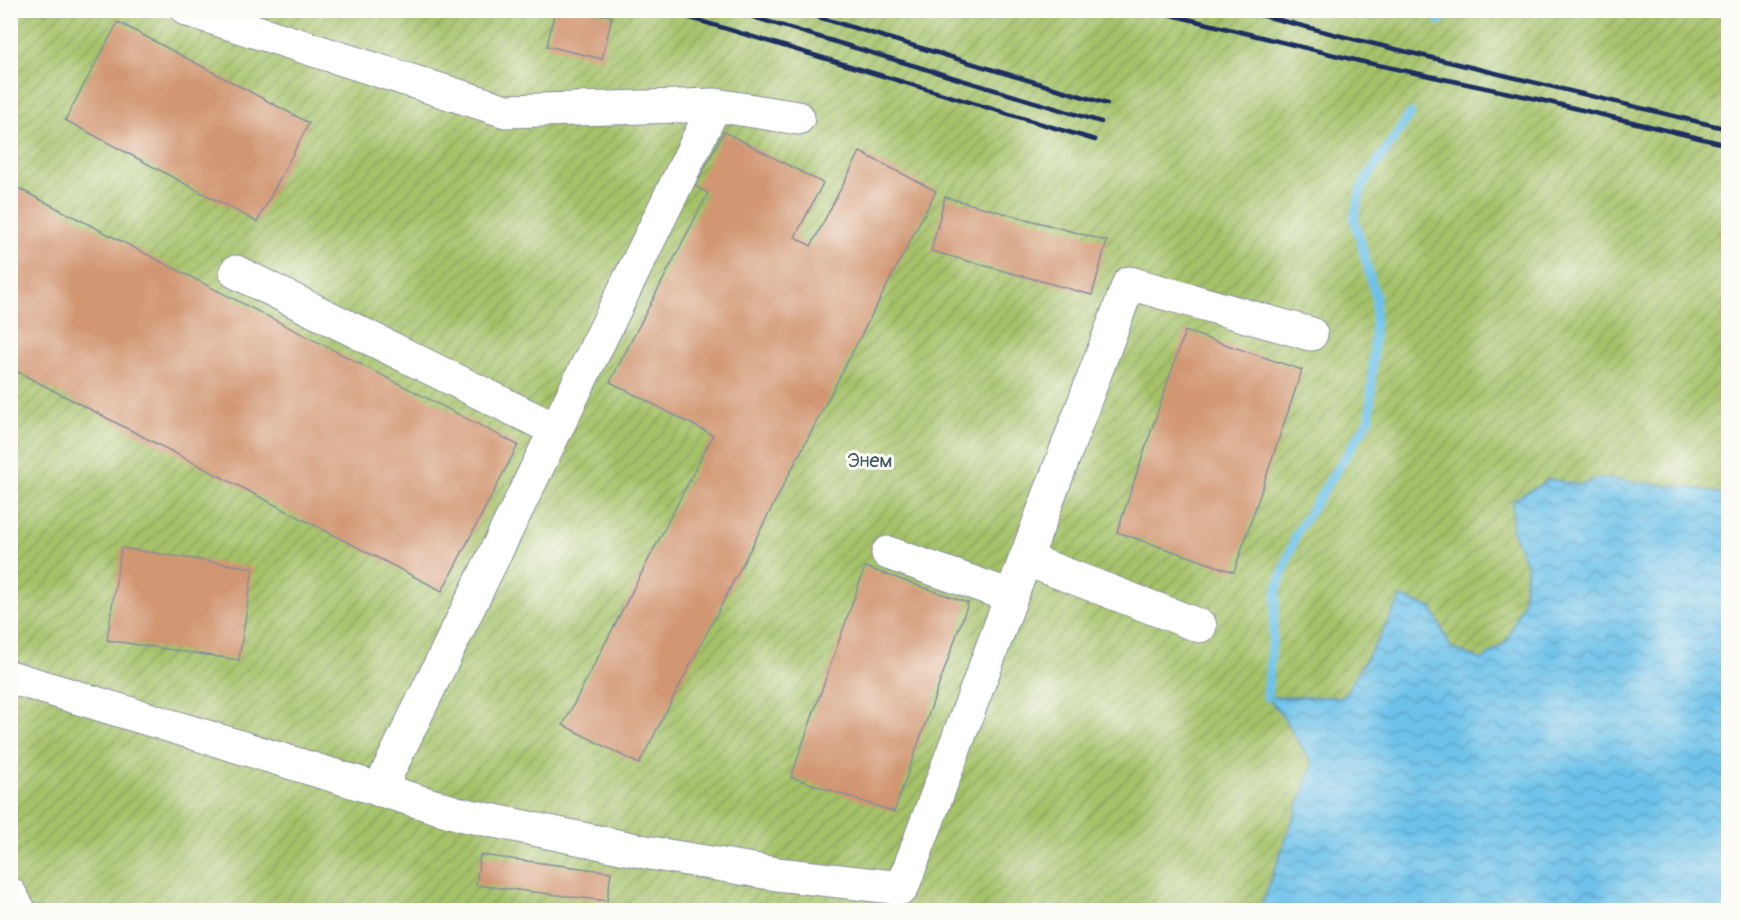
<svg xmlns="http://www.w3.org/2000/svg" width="1739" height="921" viewBox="0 0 1739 921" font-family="Pangolin,sans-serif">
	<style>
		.garden { fill: url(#garden-furrows); stroke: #607864; stroke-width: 1.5 }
		.water { fill: url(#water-waves); stroke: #4478a4; stroke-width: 1.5 }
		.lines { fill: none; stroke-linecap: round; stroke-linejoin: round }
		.stream { stroke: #6ec2ea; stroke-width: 9 }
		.building { fill: #d19672 }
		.minor-casing { stroke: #868e9a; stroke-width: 35 }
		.minor { stroke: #fff; stroke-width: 33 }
		.rail { stroke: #1b2f5e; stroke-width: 4.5 }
		.labels { text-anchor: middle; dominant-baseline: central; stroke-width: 6; stroke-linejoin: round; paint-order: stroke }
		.park-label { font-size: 20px; fill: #445b61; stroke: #fdfcf7 }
	</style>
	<defs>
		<pattern id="garden-furrows" width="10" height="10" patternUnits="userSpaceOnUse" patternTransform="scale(1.5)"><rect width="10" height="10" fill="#a5c269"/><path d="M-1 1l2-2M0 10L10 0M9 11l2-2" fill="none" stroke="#869e5a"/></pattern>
		<pattern id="water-waves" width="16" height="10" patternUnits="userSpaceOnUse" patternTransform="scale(1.5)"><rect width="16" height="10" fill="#6ec2ea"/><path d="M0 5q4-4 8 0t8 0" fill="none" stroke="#5a9ec1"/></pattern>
	</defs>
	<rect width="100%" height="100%" fill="#fdfcf7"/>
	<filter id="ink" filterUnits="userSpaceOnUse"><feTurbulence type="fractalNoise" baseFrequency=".0167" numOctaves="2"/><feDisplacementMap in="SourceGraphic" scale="12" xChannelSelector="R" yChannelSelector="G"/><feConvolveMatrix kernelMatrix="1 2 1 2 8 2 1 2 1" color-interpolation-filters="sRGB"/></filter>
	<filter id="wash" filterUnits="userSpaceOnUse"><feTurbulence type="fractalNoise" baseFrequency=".008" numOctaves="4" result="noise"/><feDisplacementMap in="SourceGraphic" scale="24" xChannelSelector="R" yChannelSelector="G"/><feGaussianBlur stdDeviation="1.35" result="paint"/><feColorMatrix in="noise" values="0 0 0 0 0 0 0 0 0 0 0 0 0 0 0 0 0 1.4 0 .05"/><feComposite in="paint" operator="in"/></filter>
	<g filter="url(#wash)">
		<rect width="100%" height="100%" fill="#f0ecd5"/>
		<path class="garden" d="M11 11H1728V910H11Z"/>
		<path class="water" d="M1600 478 1698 489 1728 495V910H1260L1313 765 1284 718 1267 697H1343L1378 640 1401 597 1432 608 1451 648 1482 660 1506 642 1523 601 1527 566 1512 530 1513 500 1550 479 1579 485Z"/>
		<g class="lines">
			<path class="stream" d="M1439 21 1445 10
				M1267 697 1277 589 1297 532 1370 418 1376 298 1354 218 1362 186 1411 113"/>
		</g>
		<g id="blocks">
			<path class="building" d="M435 10H469L467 20Z
				M555 10H586L612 17 602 59 547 46Z
				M118 22 309 123 257 222 65 120Z
				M724 132 823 183 795 237 811 246 860 152 936 191 639 764 563 725 713 435 610 382 708 193 695 186Z
				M10 184 518 445 442 591 10 368Z
				M945 197 1107 241 1092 295 931 251Z
				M1185 331 1302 370 1234 572 1117 532Z
				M121 548 253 568 239 660 107 640Z
				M865 567 968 603 894 812 791 777Z
				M480 855 611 872 607 901 476 885Z
				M613 906 635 909V910H612Z"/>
		</g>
	</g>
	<g filter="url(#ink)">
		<use href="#blocks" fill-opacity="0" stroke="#868e9a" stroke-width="1.5"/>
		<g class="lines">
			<g class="minor-casing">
				<path id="minor" d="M188 10 506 111 715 105 798 118
					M236 272 556 430
					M888 553 1011 596
					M1025 559 1200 626
					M10 677 460 814 656 854 777 874 902 888 1129 283 1311 334
					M379 790 715 105
					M10 894 19 910"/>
			</g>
			<use href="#minor" class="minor"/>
			<path class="rail" d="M664 10 1095 140
				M730 10 1101 122
				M795 10 1107 104
				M1151 10 1359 61 1528 97 1728 145
				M1241 10 1341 36 1728 129"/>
		</g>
	</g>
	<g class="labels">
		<g class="park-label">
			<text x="870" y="460">Энем</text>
		</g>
	</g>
	<rect width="1739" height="921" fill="none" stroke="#fdfcf7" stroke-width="36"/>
</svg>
